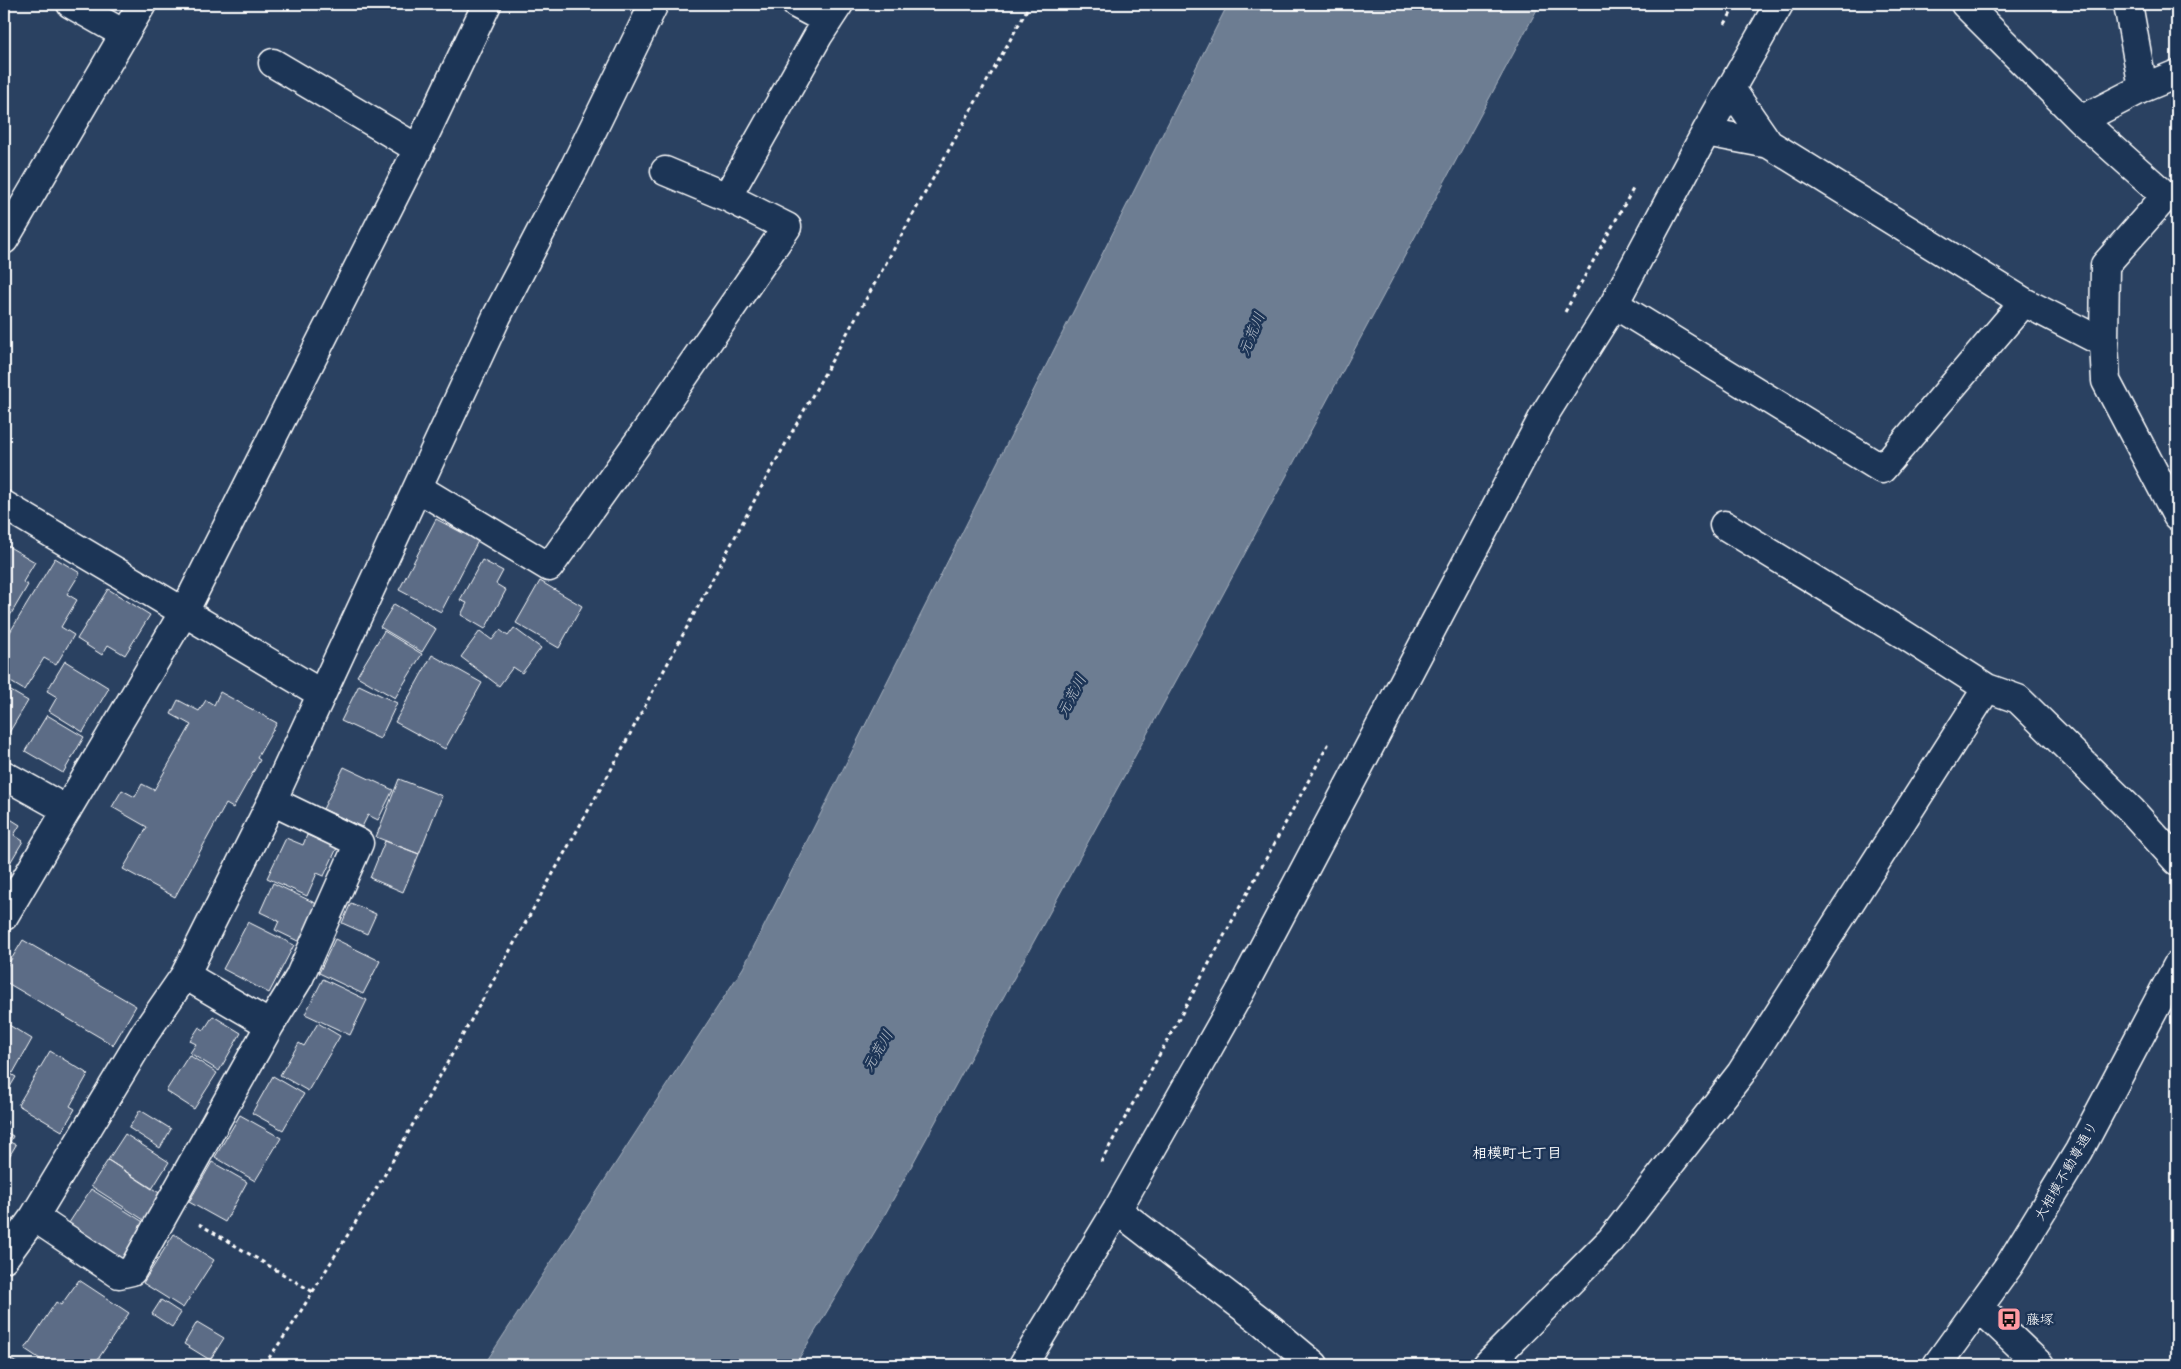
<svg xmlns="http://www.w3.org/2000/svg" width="2181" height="1369" viewBox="0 0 2181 1369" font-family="Pangolin,'Klee One',sans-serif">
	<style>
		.water { fill: #6d7d92; stroke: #a7b1be }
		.building { fill: #5b6c86; stroke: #fff }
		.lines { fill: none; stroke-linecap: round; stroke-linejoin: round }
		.minor-casing { stroke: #fff; stroke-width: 31 }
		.path { stroke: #fff; stroke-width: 3; stroke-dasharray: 4 4; stroke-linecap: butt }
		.minor { stroke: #1d3557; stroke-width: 28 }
		.labels { text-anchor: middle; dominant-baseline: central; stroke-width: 5; stroke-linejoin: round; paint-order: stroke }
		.street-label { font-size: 14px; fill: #fff; stroke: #1d3557 }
		.poi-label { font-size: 14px; fill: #fff; stroke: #1d3557; text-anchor: start }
		.water-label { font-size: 15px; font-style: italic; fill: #b6bec8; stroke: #1d3557 }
		.neighbourhood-label { font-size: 15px; font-weight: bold; fill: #fff; stroke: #1d3557 }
	</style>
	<rect width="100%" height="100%" fill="#2a4161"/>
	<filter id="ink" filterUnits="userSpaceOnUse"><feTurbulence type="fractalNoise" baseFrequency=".02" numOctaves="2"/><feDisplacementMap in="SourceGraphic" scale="10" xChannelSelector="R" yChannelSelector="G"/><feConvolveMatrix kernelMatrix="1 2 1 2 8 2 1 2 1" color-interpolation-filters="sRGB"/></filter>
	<g filter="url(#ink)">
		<path class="water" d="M1228 4H1540L1207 624 883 1218 795 1365H484L743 968Z"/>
		<path class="building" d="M436 519 478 541 441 612 399 590Z
			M6 545 35 562 23 582 28 585 7 621 4 619V549Z
			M55 558 80 573 67 594 77 600 61 627 74 635 56 665 44 658 24 690 4 678V642Z
			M482 560 503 571 496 584 506 590 485 629 461 615 467 603 460 600Z
			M540 581 582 606 559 648 516 623Z
			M108 589 150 615 125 655 108 645 102 655 77 639Z
			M394 604 436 629 422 652 380 627Z
			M514 628 541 648 522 673 513 667 499 686 461 657 480 631 492 640 500 630 508 636Z
			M384 631 422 654 395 698 357 676Z
			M432 655 482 683 445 749 395 722Z
			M65 661 109 688 83 732 49 711 57 697 47 691Z
			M359 685 397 703 380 739 341 721Z
			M4 687 28 701 4 741Z
			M220 692 277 723 257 758 260 760 233 808 226 804 175 897 123 869 147 827 112 807 122 790 135 797 142 784 154 790 191 725 171 714 178 700 199 711 206 700 214 705Z
			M47 715 84 737 63 773 25 751Z
			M344 767 393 790 378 820 368 815 362 827 323 809Z
			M399 779 442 796 419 854 376 837Z
			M4 815 20 825 14 835 23 841 10 863 4 860Z
			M307 835 337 848 324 876 317 873 307 896 267 878 286 838 303 845Z
			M385 841 419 854 403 892 370 878Z
			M273 883 317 904 308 923 313 926 304 944 275 930 279 921 260 912Z
			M351 903 376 914 367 934 342 923Z
			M248 922 294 945 269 993 223 969Z
			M335 939 380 961 363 994 319 973Z
			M23 940 136 1006 113 1045 4 981V971Z
			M323 979 367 1000 350 1035 305 1014Z
			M213 1016 241 1033 219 1071 190 1053 196 1044 190 1041 199 1027 204 1030Z
			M4 1022 32 1039 13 1073 4 1067Z
			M318 1023 340 1036 308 1091 280 1075 299 1043 304 1046Z
			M50 1051 88 1074 70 1106 75 1109 62 1131 18 1105Z
			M189 1055 217 1073 194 1109 166 1091Z
			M4 1070 16 1077 4 1097Z
			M273 1076 304 1094 283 1130 252 1113Z
			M140 1110 171 1129 160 1148 129 1128Z
			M240 1115 281 1138 255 1181 215 1157Z
			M4 1119 8 1122 4 1130Z
			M4 1131 13 1136 10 1142 16 1145 4 1165Z
			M125 1134 169 1162 152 1189 108 1160Z
			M108 1160 164 1196 147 1222 91 1186Z
			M212 1162 247 1182 225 1222 189 1202Z
			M91 1189 148 1225 125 1262 67 1226Z
			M174 1234 214 1260 183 1308 143 1283Z
			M79 1280 129 1313 94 1365H49L25 1349 56 1302 61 1305Z
			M161 1300 181 1313 172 1327 152 1314Z
			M197 1322 224 1338 210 1360 184 1344Z
			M4 1354 19 1365H4Z"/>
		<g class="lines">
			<g class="minor-casing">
				<path id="minor" d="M71 4 124 34
					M796 4 828 21
					M1965 4 2081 120 2166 196 2105 265 2104 343
					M273 63 418 149
					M2143 88 2177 74
					M1731 89 1769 144
					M2081 120 2143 88 2128 4
					M1706 132 1769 144 2024 302 2104 343 2106 381 2177 516
					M665 171 727 197
					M4 240 142 4
					M1614 304 1882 469 2024 302
					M418 488 549 567 649 427 787 227 727 197 818 36 839 4
					M4 505 320 693
					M1724 525 1903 634 1987 688 2018 699 2132 811 2177 861
					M4 775 67 810
					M4 916 184 612 418 149 487 4
					M185 975 270 1025
					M1117 1210 1265 1324 1314 1365
					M34 1217 119 1274 132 1271 270 1025 299 978 359 843 272 801
					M4 1258 34 1217 145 1033 185 975 272 801 497 316 575 166 654 4
					M1980 1308 2040 1365
					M1023 1365 1117 1210 1240 992 1546 412 1614 304 1706 132 1779 4
					M1487 1365 1611 1240 1741 1073 1987 688
					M1937 1365 2010 1264 2079 1151 2177 966"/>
			</g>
			<path class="path" d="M1725 24 1736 4
				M1565 312 1633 189
				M1101 1162 1329 743
				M199 1224 313 1292
				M264 1365 291 1327 384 1176 612 768 761 488 1030 4"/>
			<use href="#minor" class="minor"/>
		</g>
	</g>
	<defs>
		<g id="bus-square" transform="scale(1.25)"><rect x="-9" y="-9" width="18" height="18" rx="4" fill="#ff9aa2" stroke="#1d3557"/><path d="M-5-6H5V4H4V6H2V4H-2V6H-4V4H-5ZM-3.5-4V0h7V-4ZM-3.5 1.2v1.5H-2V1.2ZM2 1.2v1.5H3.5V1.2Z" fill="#111"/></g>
	</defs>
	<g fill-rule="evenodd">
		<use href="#bus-square" x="2009" y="1319"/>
	</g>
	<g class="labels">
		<g class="street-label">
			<text transform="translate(2066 1171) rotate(-60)">大相模不動尊通り</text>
		</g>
		<g class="poi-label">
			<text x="2026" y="1319">藤塚</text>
		</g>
		<g class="water-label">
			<text transform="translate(1252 334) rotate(-67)">元荒川</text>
			<text transform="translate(1072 696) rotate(-62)">元荒川</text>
			<text transform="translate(878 1051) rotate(-60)">元荒川</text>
		</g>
		<g class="neighbourhood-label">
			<text x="1517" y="1153">相模町七丁目</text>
		</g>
	</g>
	<rect width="2181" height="1369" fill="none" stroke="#1d3557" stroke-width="20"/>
	<rect x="10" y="10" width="2161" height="1349" fill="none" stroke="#fff" stroke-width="2" filter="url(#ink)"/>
</svg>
